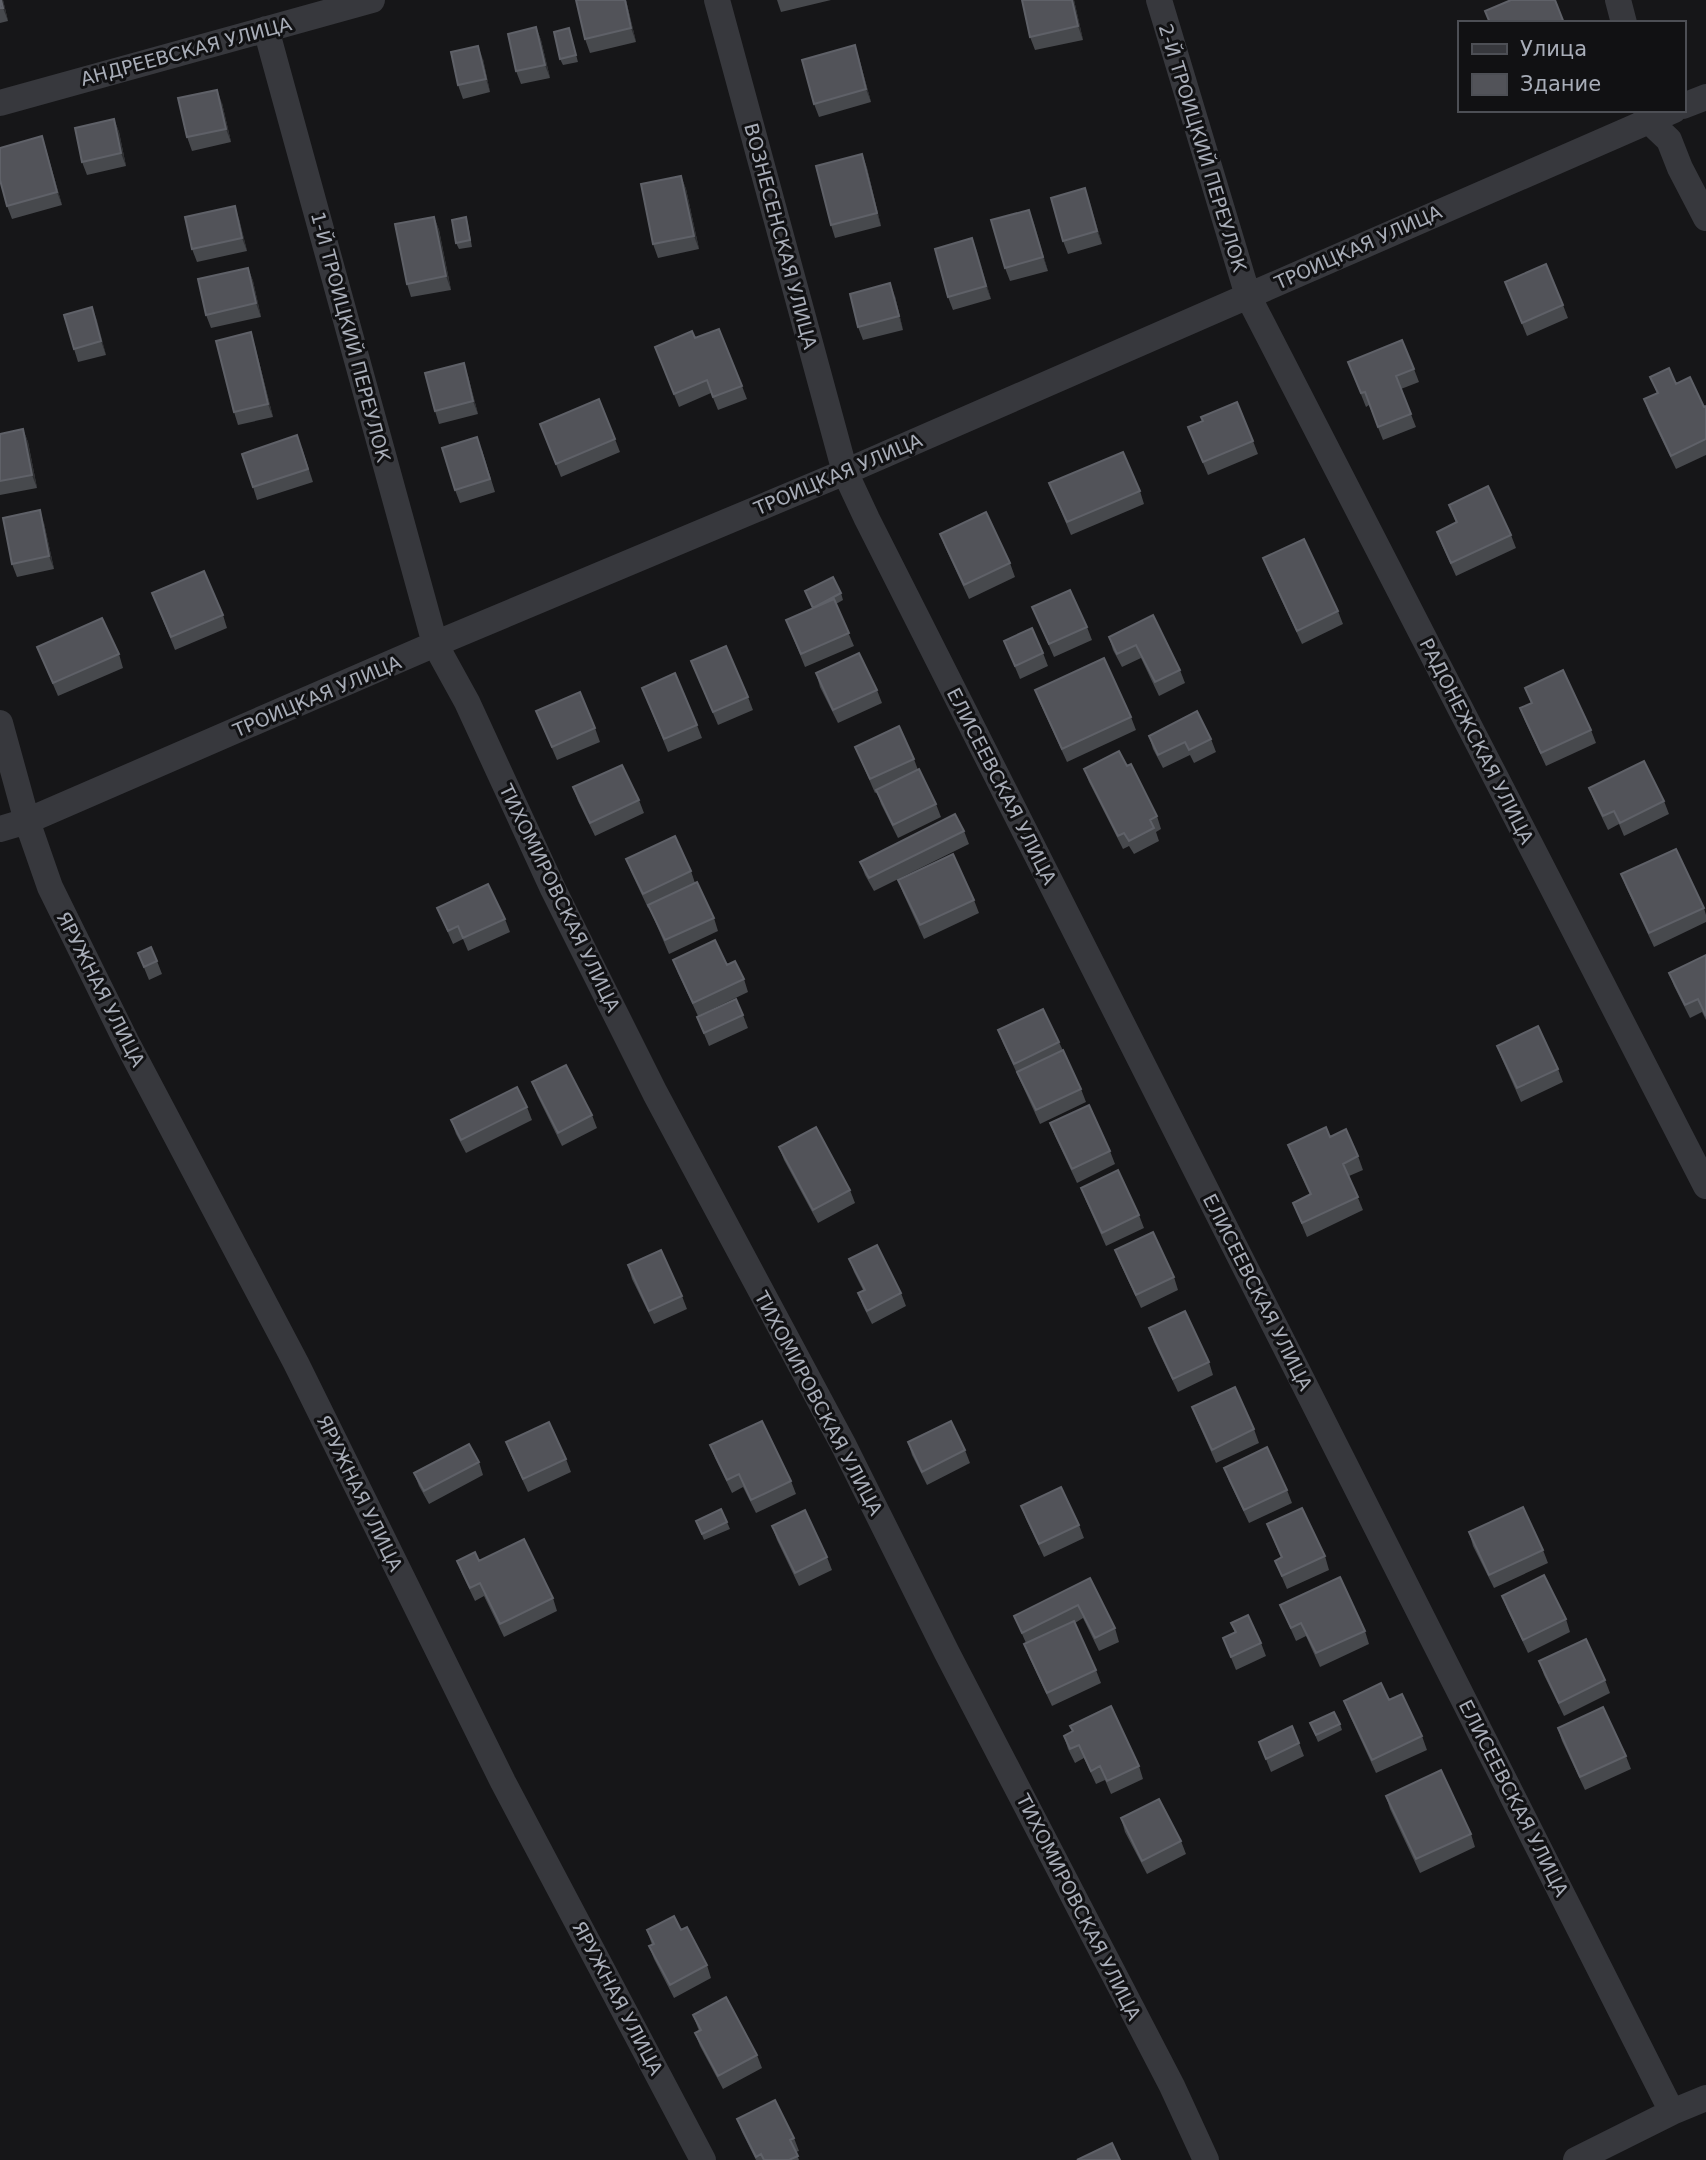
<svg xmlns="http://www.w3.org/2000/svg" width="1706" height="2160" viewBox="0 0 1706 2160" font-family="'DejaVu Sans',sans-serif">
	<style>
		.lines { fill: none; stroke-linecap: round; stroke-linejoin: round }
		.minor { stroke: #37383d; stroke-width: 26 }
		.wall { fill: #47494d }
		.shaded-wall { fill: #2f3033 }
		.building { fill: #525359; stroke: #5f6168; stroke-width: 2 }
		.labels { text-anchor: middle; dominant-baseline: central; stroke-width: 6; stroke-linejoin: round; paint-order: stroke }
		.street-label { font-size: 19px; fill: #a8adb8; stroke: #111113 }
	</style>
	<rect width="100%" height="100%" fill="#161618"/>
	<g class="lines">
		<path class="minor" d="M717 0 845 472 867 519 1672 2112
			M1159 0 1248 296 1706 1186
			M1618 0 1624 23
			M266 29 435 644 467 702 553 889 655 1093 844 1446 947 1653 1172 2086 1206 2160
			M0 103 372 0
			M1683 106 1706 97
			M1646 110 1649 121 1669 140 1680 168 1706 218
			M0 723 27 821 50 887 126 1041 296 1363 503 1782 703 2160
			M0 829 27 821 435 644 845 472 1674 110
			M1576 2160 1672 2112 1706 2098"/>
	</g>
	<path class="wall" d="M0 0H3L8 21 0 23Z
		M576 0H626L636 42 590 53 585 39Z
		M777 0H831L781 12Z
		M1074 0 1083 40 1035 50 1030 37Z
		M536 27 541 40 550 78 521 84 516 71Z
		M569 28 578 62 563 65 560 59Z
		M859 58 871 102 819 117 814 104Z
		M483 59 490 92 463 99 458 85Z
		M222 103 231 142 192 151 187 137Z
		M114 119 119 132 126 166 87 175 82 162Z
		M42 136 46 149 62 205 12 219 7 206Z
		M862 154 867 168 881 226 835 238 831 225Z
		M681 176 686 189 699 249 658 258 653 244Z
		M1085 188 1102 244 1068 254 1063 241Z
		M1029 210 1048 271 1010 281 1005 268Z
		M434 217 439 230 451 290 411 297 407 284Z
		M466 217 468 224 472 247 459 249 456 243Z
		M239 219 247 251 197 262 192 249Z
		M972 238 991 299 953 310 948 297Z
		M248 268 253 281 261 317 211 328 206 315Z
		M1505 282 1563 305 1568 318 1527 336Z
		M895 296 903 330 863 340 858 327Z
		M92 307 106 355 78 362 74 349Z
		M695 338 742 386 747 399 718 410 711 393 679 407 660 360Z
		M255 346 273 417 238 425 234 412Z
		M1348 362 1414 369 1419 382 1401 389 1416 427 1383 440 1369 405 1366 407Z
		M468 376 478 414 439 424 435 411Z
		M1650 377 1676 384 1704 407 1706 406V455L1676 469 1649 413 1644 399 1657 393Z
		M540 424 615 439 620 452 561 477Z
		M1188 427 1253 441 1258 454 1208 475Z
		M23 429 28 442 37 488 0 495V434Z
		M302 448 313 482 257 500 253 487Z
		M482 450 495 492 460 503 455 490Z
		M1049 483 1140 491 1144 504 1071 535Z
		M1449 505 1511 535 1516 548 1456 576 1442 545 1437 532 1456 523Z
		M44 523 54 569 17 577 12 564Z
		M940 534 1010 563 1015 577 969 599 945 547Z
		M1263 558 1338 611 1343 624 1302 644 1268 571Z
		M805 591 841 593 843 600 836 604 854 646 805 667 786 620 813 608Z
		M152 593 223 615 227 628 175 650Z
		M1032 607 1087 627 1092 640 1054 657Z
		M1153 615 1180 670 1185 683 1159 696 1141 658 1122 667 1113 650 1109 637Z
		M1004 641 1043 653 1048 666 1020 679Z
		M37 647 119 654 123 668 58 696Z
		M691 661 748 697 753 710 718 725Z
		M816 673 877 690 882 703 838 723 820 687Z
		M642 688 697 725 702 738 668 752Z
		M1525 688 1591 730 1596 743 1546 766 1525 721 1520 708 1531 703Z
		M1035 690 1131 717 1136 730 1067 762 1040 703Z
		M536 711 595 728 600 742 557 760Z
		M1149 736 1211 739 1216 752 1194 763 1190 755 1163 768 1153 749Z
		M855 747 914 759 918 770 936 804 941 817 898 838 881 804 877 792 875 793Z
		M1127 766 1157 816 1161 829 1156 832 1159 841 1134 854 1129 846 1123 849 1089 782 1084 769Z
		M573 787 639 800 644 813 595 836 578 801Z
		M1589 788 1664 801 1669 814 1624 836 1619 824 1608 830 1594 801Z
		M964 831 969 844 874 891 865 875 860 862Z
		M626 859 691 871 695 883 714 918 718 931 669 954 649 907 648 908 631 872Z
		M1621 874 1704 908 1706 915V922L1654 947 1626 887Z
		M898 880 974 900 979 913 924 939 903 893Z
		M437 908 505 919 510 932 468 951 463 939 453 944Z
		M138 953 157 961 162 974 149 980Z
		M1706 955V1020L1702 1012 1690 1018 1674 986 1669 973Z
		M673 960 727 965 744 979 748 992 698 1016 678 973Z
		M743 1015 748 1028 709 1046 697 1017Z
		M998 1030 1059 1042 1081 1089 1086 1102 1040 1124 1003 1043Z
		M1497 1046 1558 1069 1563 1082 1521 1102 1502 1059Z
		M532 1082 592 1115 597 1128 562 1146 537 1095Z
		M527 1107 532 1120 466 1153 456 1134 451 1120Z
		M1050 1123 1110 1151 1115 1164 1077 1183 1055 1136Z
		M1330 1137 1358 1156 1363 1170 1349 1176 1363 1210 1307 1237 1293 1203 1310 1195 1293 1158 1288 1145Z
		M779 1147 850 1190 855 1203 818 1223 784 1160Z
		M1081 1188 1139 1215 1144 1228 1106 1246 1086 1201Z
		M1115 1250 1174 1277 1178 1290 1141 1308 1120 1263Z
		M849 1259 901 1293 906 1306 872 1324 863 1306 858 1293 863 1290 854 1272Z
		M628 1265 682 1296 687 1309 654 1324 632 1279Z
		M1149 1328 1209 1362 1213 1375 1178 1392 1154 1342Z
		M1192 1407 1254 1429 1259 1443 1216 1463 1197 1420Z
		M506 1442 566 1459 571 1472 528 1492 511 1455Z
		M908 1442 965 1450 970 1463 927 1485 912 1455Z
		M710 1445 791 1481 796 1494 756 1513 743 1487 732 1493 715 1458Z
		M479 1462 483 1475 429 1504 419 1486 414 1473Z
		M1224 1468 1287 1490 1292 1503 1249 1523 1229 1481Z
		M1021 1506 1079 1525 1084 1538 1044 1557 1026 1519Z
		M696 1521 727 1522 730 1529 704 1540Z
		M1267 1524 1325 1556 1329 1570 1287 1589 1275 1561 1281 1558Z
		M772 1526 827 1557 832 1570 799 1586 777 1540Z
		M1469 1532 1543 1550 1548 1563 1494 1588 1473 1546Z
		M457 1561H479L553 1598 557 1611 504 1637 484 1596 475 1601 462 1574Z
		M1090 1578 1115 1628 1119 1642 1099 1651 1083 1618 1075 1623 1096 1670 1101 1683 1052 1706 1029 1657 1024 1644 1026 1643 1014 1616Z
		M1502 1596 1566 1619 1570 1632 1528 1653 1507 1609Z
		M1280 1605 1365 1631 1369 1644 1320 1667 1306 1636 1296 1641Z
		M1231 1623 1261 1643 1266 1656 1236 1670 1223 1638 1235 1633Z
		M1539 1661 1605 1680 1610 1693 1564 1716 1544 1675Z
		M1389 1700 1422 1736 1427 1750 1376 1773 1349 1714 1344 1701Z
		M1310 1723 1340 1724 1342 1730 1318 1742Z
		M1070 1726 1139 1766 1143 1779 1111 1794 1105 1780 1096 1784 1084 1758 1075 1763 1068 1749 1064 1736 1072 1732Z
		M1558 1728 1626 1756 1631 1769 1585 1790 1562 1741Z
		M1259 1742 1299 1743 1304 1756 1271 1772Z
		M1386 1796 1471 1834 1475 1847 1420 1873 1390 1809Z
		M1121 1818 1181 1841 1186 1854 1147 1874 1125 1832Z
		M647 1930 707 1965 711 1978 674 1998 654 1959 649 1946 652 1945Z
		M693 2015 757 2055 762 2068 723 2089 700 2046 695 2033 699 2031Z
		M737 2119 794 2138 799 2151 796 2152 799 2160H756L742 2132Z"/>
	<path class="shaded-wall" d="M1 0H3L8 21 3 8Z
		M625 0H626L636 42 631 28Z
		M1072 0H1074L1083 40 1078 26Z
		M536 27 541 40 550 78 545 65Z
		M855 45 859 58 871 102 866 89Z
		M478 46 483 59 490 92 486 79Z
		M217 90 222 103 231 142 226 129Z
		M114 119 119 132 126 166 121 153Z
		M42 136 46 149 62 205 57 192Z
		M862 154 867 168 881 226 877 213Z
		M681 176 686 189 699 249 694 236Z
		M1085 188 1090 202 1102 244 1097 231Z
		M235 206 239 219 247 251 242 238Z
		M1029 210 1034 223 1048 271 1043 257Z
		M434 217 439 230 451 290 446 276Z
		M972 238 977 251 991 299 986 286Z
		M248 268 253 281 261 317 256 303Z
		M890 283 895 296 903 330 899 316Z
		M92 307 97 320 106 355 101 341Z
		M251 332 255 346 273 417 268 404Z
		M464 363 468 376 478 414 473 401Z
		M23 429 28 442 37 488 32 475Z
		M40 510 44 523 54 569 49 556Z"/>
	<path class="building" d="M0 0H1L3 8H0Z
		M576 0H625L631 28 585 39Z
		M1022 0H1072L1078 26 1030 37Z
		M1511 0H1555L1564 23H1490L1485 11Z
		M536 27 545 65 516 71 508 34Z
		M569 28 576 55 560 59 554 32Z
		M855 45 866 89 814 104 802 60Z
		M478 46 486 79 458 85 451 52Z
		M217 90 226 129 187 137 178 98Z
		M114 119 121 153 82 162 75 128Z
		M42 136 57 192 7 206 0 180V148Z
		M862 154 877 213 831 225 816 166Z
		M681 176 694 236 653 244 641 184Z
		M1085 188 1097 231 1063 241 1051 198Z
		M235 206 242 238 192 249 185 217Z
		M1029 210 1043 257 1005 268 991 220Z
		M434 217 446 276 407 284 395 224Z
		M466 217 470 240 456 243 452 220Z
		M972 238 986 286 948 297 935 249Z
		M1546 264 1563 305 1522 323 1505 282Z
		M248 268 256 303 206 315 198 279Z
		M890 283 899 316 858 327 850 294Z
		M92 307 101 341 74 349 64 315Z
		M719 329 742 386 713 397 707 380 674 394 655 347 692 331 695 338Z
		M251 332 268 404 234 412 216 341Z
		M1402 340 1414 369 1396 376 1411 414 1378 427 1365 392 1361 393 1348 362Z
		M464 363 473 401 435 411 425 373Z
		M1669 368 1676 384 1690 377 1704 407 1706 406V439L1671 456 1644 399 1658 393 1650 377Z
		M599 399 615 439 556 464 540 424Z
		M1237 402 1253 441 1203 462 1188 427 1203 421 1201 417Z
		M23 429 32 475 0 481V434Z
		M297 435 308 469 253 487 242 454Z
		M477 437 490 479 455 490 442 448Z
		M1123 452 1140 491 1067 522 1049 483Z
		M1488 486 1511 535 1451 563 1437 532 1457 522 1449 505Z
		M40 510 49 556 12 564 3 518Z
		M986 512 1010 563 964 585 940 534Z
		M1304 539 1338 611 1297 631 1263 558Z
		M204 571 223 615 171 637 152 593Z
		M833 577 841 593 813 608 805 591Z
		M1070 590 1087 627 1049 644 1032 607Z
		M834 599 849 633 801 654 786 620Z
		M1153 615 1180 670 1155 682 1136 645 1117 654 1109 637Z
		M102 618 119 654 53 683 37 647Z
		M1032 628 1043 653 1015 666 1004 641Z
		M726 646 748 697 713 712 691 661Z
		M859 653 877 690 833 710 816 673Z
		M1104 658 1131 717 1062 749 1035 690Z
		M1563 670 1591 730 1541 753 1520 708 1532 703 1525 688Z
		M675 673 697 725 664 739 642 688Z
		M580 692 595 728 552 747 536 711Z
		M1197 711 1211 739 1189 750 1185 742 1158 755 1149 736Z
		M899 726 914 759 870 779 855 747Z
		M1119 751 1127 766 1131 764 1157 816 1150 820 1154 828 1129 841 1124 833 1118 836 1084 769Z
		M1644 761 1664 801 1620 823 1614 811 1603 816 1589 788Z
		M622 765 639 800 590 823 573 787Z
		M919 769 936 804 893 825 876 790Z
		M955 814 964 831 869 878 860 862Z
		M675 836 691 871 643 894 626 859Z
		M1676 849 1704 908 1649 933 1621 874Z
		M953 854 974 900 920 925 898 880Z
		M697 882 714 918 665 940 648 905Z
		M488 884 505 919 463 938 458 926 448 931 437 908Z
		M715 940 727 965 735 961 744 979 693 1003 673 960Z
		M151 947 157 961 144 967 138 953Z
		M1706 955V1016L1698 999 1685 1005 1669 973Z
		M736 999 743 1015 704 1033 697 1017Z
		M1043 1009 1059 1042 1014 1064 998 1030Z
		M1538 1026 1558 1069 1517 1088 1497 1046Z
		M1063 1050 1081 1089 1036 1110 1017 1072Z
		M566 1065 592 1115 558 1133 532 1082Z
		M517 1087 527 1107 461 1140 451 1120Z
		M1089 1105 1110 1151 1072 1169 1050 1123Z
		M816 1127 850 1190 813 1210 779 1147Z
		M1326 1127 1330 1137 1346 1129 1358 1156 1343 1164 1358 1197 1302 1223 1293 1203 1311 1194 1288 1145Z
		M1118 1170 1139 1215 1102 1233 1081 1188Z
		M1153 1232 1174 1277 1136 1295 1115 1250Z
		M877 1245 901 1293 867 1311 858 1293 865 1290 849 1259Z
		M661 1250 682 1296 649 1311 628 1265Z
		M1185 1311 1209 1362 1173 1379 1149 1328Z
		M1235 1387 1254 1429 1212 1450 1192 1407Z
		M762 1421 791 1481 751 1500 739 1474 727 1480 710 1445Z
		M951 1421 965 1450 922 1472 908 1442Z
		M549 1422 566 1459 523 1479 506 1442Z
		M469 1444 479 1462 424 1491 414 1473Z
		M1267 1447 1287 1490 1244 1510 1224 1468Z
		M1061 1487 1079 1525 1039 1544 1021 1506Z
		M1523 1507 1543 1550 1489 1575 1469 1532Z
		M1302 1508 1325 1556 1282 1576 1275 1561 1282 1557 1267 1524Z
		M721 1509 727 1522 702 1534 696 1521Z
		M805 1510 827 1557 795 1573 772 1526Z
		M524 1539 553 1598 500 1624 480 1583 470 1588 457 1561 475 1552 479 1561Z
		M1544 1575 1566 1619 1523 1640 1502 1596Z
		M1340 1577 1365 1631 1316 1653 1301 1623 1291 1628 1280 1605Z
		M1090 1578 1115 1628 1095 1638 1078 1605 1022 1633 1014 1616Z
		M1248 1615 1261 1643 1231 1657 1223 1638 1236 1632 1231 1623Z
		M1074 1621 1096 1670 1047 1693 1024 1644Z
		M1586 1639 1605 1680 1559 1703 1539 1661Z
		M1381 1683 1389 1700 1402 1694 1422 1736 1372 1760 1344 1701Z
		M1111 1706 1139 1766 1107 1781 1100 1766 1091 1771 1079 1745 1070 1749 1064 1736 1073 1731 1070 1726Z
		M1603 1707 1626 1756 1580 1777 1558 1728Z
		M1334 1712 1340 1724 1316 1735 1310 1723Z
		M1292 1726 1299 1743 1266 1759 1259 1742Z
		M1441 1770 1471 1834 1416 1859 1386 1796Z
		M1159 1799 1181 1841 1142 1861 1121 1818Z
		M674 1916 681 1930 687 1927 707 1965 670 1985 649 1946 654 1944 647 1930Z
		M726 1997 757 2055 718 2076 695 2033 701 2030 693 2015Z
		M775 2100 794 2138 790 2140 798 2156 789 2160H764L761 2154 756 2157 737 2119Z
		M1112 2143 1120 2160H1077Z"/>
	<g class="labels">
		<g class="street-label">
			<text transform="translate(186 51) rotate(-15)">АНДРЕЕВСКАЯ УЛИЦА</text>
			<text transform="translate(1203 148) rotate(73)">2-Й ТРОИЦКИЙ ПЕРЕУЛОК</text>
			<text transform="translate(781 236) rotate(75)">ВОЗНЕСЕНСКАЯ УЛИЦА</text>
			<text transform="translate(1358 247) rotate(-24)">ТРОИЦКАЯ УЛИЦА</text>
			<text transform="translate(351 337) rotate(75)">1-Й ТРОИЦКИЙ ПЕРЕУЛОК</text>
			<text transform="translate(838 474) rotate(-23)">ТРОИЦКАЯ УЛИЦА</text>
			<text transform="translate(317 696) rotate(-23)">ТРОИЦКАЯ УЛИЦА</text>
			<text transform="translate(1477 741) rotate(63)">РАДОНЕЖСКАЯ УЛИЦА</text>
			<text transform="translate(1002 786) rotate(63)">ЕЛИСЕЕВСКАЯ УЛИЦА</text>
			<text transform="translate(560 898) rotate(64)">ТИХОМИРОВСКАЯ УЛИЦА</text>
			<text transform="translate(101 989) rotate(63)">ЯРУЖНАЯ УЛИЦА</text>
			<text transform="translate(1258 1292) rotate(63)">ЕЛИСЕЕВСКАЯ УЛИЦА</text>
			<text transform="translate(819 1403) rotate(62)">ТИХОМИРОВСКАЯ УЛИЦА</text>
			<text transform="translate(360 1493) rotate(64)">ЯРУЖНАЯ УЛИЦА</text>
			<text transform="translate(1514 1798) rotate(63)">ЕЛИСЕЕВСКАЯ УЛИЦА</text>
			<text transform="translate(1079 1907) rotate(63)">ТИХОМИРОВСКАЯ УЛИЦА</text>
			<text transform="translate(618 1998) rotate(62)">ЯРУЖНАЯ УЛИЦА</text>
		</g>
	</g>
	<rect x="1458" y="21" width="228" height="91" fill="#111113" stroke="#4d4f55" stroke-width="2"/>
	<rect x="1472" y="44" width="35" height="10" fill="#37383d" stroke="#4d4f55" stroke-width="2"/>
	<text x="1520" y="56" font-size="21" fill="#a8adb8">Улица</text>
	<rect x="1472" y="74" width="35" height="21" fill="#525359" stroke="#4d4f55" stroke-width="2"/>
	<text x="1520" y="91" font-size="21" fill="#a8adb8">Здание</text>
</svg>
